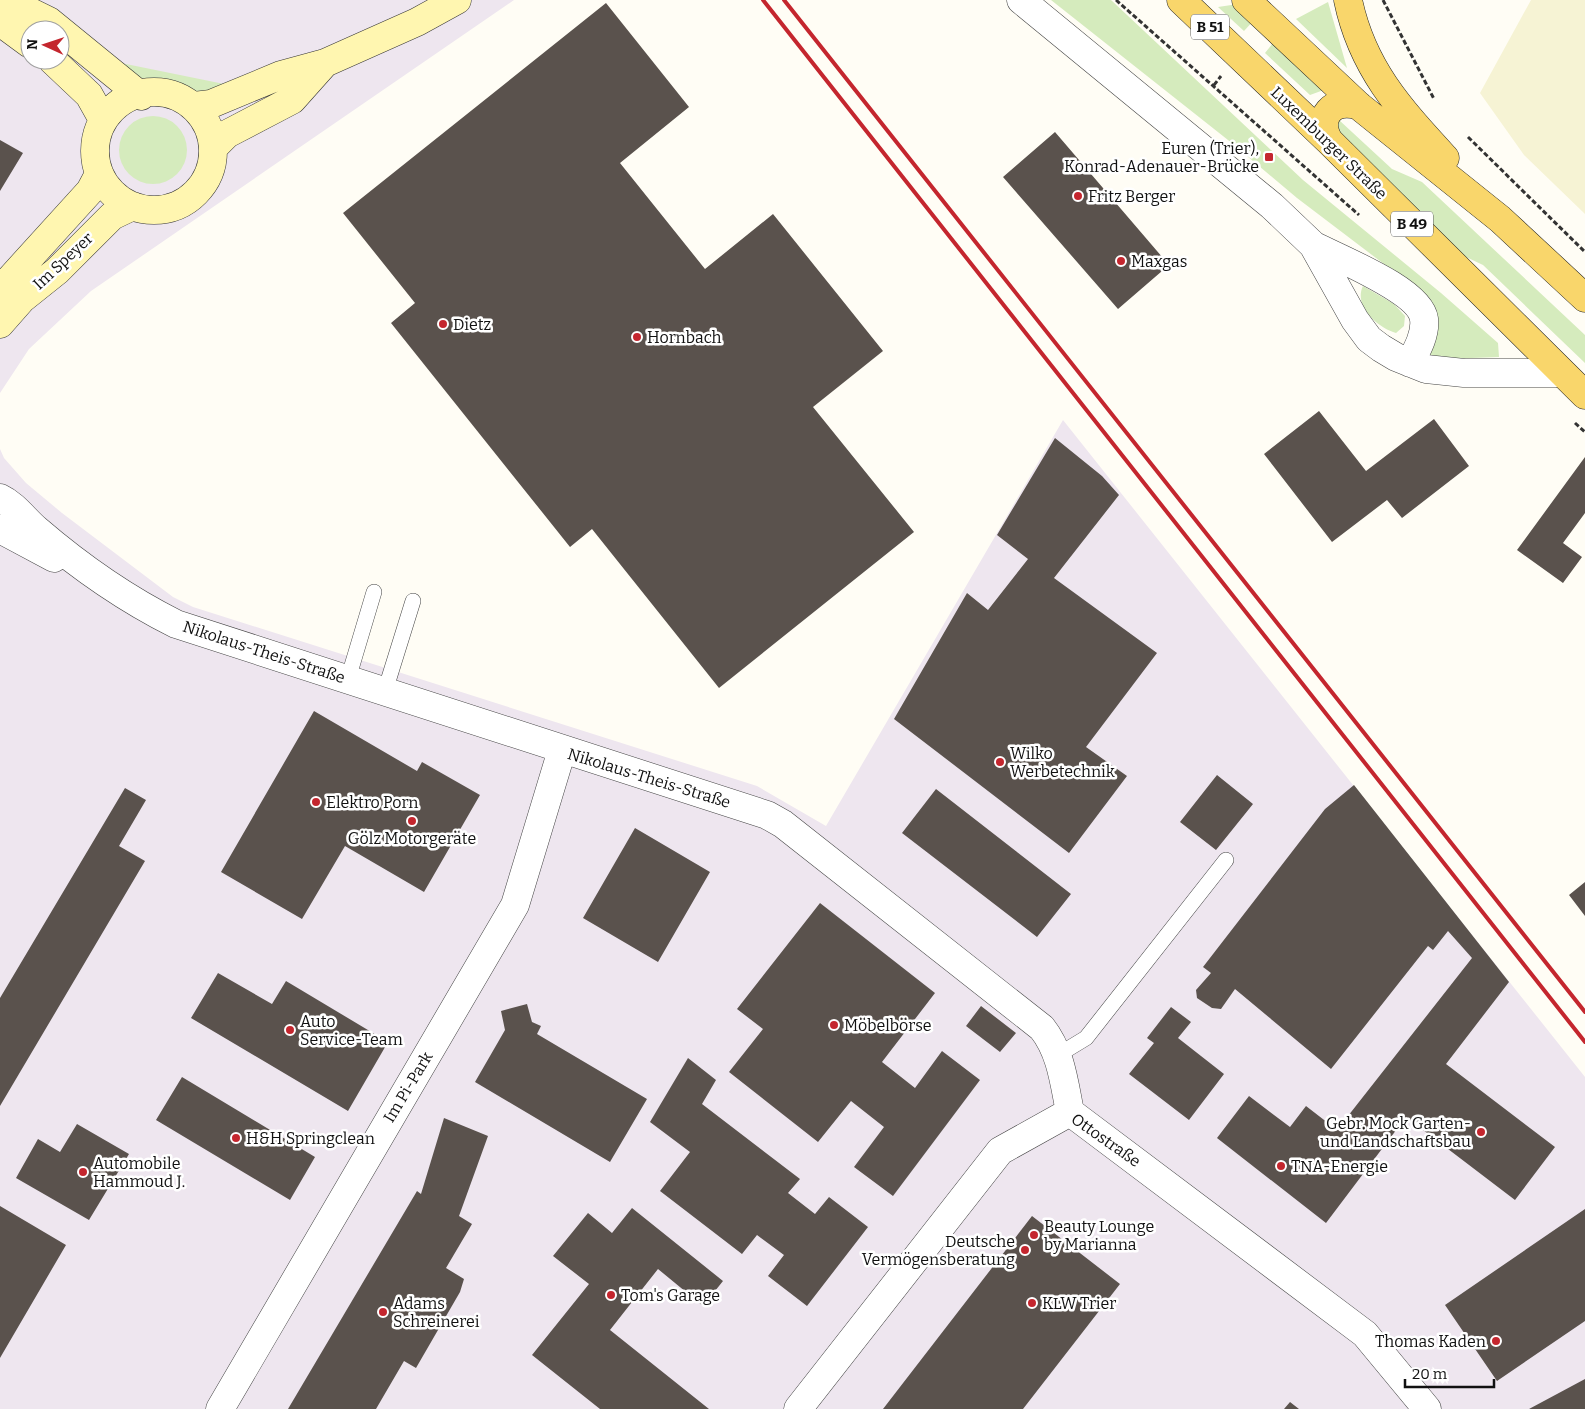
<svg xmlns="http://www.w3.org/2000/svg" width="1585" height="1409" viewBox="0 0 1585 1409" font-family="Bitter,serif">
	<style>
		.industrial { fill: #eee6ef; fill-rule: evenodd }
		.farmland { fill: #f6f3d4 }
		.green { fill: #d5ebbd }
		.building { fill: #5a524d }
		.lines { fill: none; stroke-linecap: round; stroke-linejoin: round }
		.lane-casing { stroke: #444; stroke-width: 16 }
		.street-casing { stroke: #444; stroke-width: 29 }
		.secondary-casing { stroke: #333; stroke-width: 29 }
		.primary-casing { stroke: #222; stroke-width: 29 }
		.path { stroke: #333; stroke-width: 3; stroke-dasharray: 5 2.5; stroke-linecap: butt }
		.lane { stroke: #fff; stroke-width: 15 }
		.street { stroke: #fff; stroke-width: 28 }
		.secondary { stroke: #fff6b0; stroke-width: 28 }
		.primary { stroke: #f9d66b; stroke-width: 28 }
		.rail { stroke: #c4262e; stroke-width: 4 }
		.poi-dot { fill: #c4262e; stroke: #fff; stroke-width: 2 }
		.labels { text-anchor: middle; dominant-baseline: central; stroke-width: 5; stroke-linejoin: round; paint-order: stroke }
		.shield { fill: #fff; stroke: #585858; stroke-width: 1 }
		.shield-label { font-size: 15px; font-weight: bold; fill: #111 }
		.street-label { font-size: 16px; fill: #111; stroke: #fff }
		.poi-label { font-size: 16px; fill: #111; stroke: #fff; text-anchor: start }
	</style>
	<rect width="100%" height="100%" fill="#fffdf5"/>
	<path class="industrial" d="M0 0H514L91 291 29 349 0 393ZM30 30H60V60H30Z
		M1063 420 1585 1077V1409H0V449L4 458 26 483 62 513 173 597 193 607 757 786 826 826Z"/>
	<path class="farmland" d="M1531 0H1585V214L1524 155 1480 93Z"/>
	<path class="green" d="M1051 0H1111L1303 180 1441 293 1498 343 1499 357 1444 359 1428 355 1401 277 1297 198 1228 140Z
		M1328 2 1347 68 1296 19Z
		M1238 4 1255 19 1244 31 1218 7Z
		M1277 38 1332 87 1310 95 1265 53Z
		M121 63 229 85 202 93 167 81 145 80 131 76Z
		M119 150a34 34 0 1 1 68 0a34 34 0 1 1-68 0Z
		M1339 120 1392 169 1422 182 1585 335V363L1483 265 1464 256 1333 126Z
		M1363 286 1394 304 1405 316 1404 326 1396 333C1378 328 1353 306 1363 286Z"/>
	<path class="building" d="M606 3 689 107 620 163 705 269 773 214 883 351 813 407 914 532 719 688 592 529 570 547 391 323 415 303 343 213Z
		M1055 132 1169 265 1118 309 1003 177Z
		M0 140 23 153 0 191Z
		M1319 411 1366 471 1434 419 1469 466 1402 518 1387 500 1332 542 1264 454Z
		M1055 438 1102 476 1119 495 1054 578 1157 653 1086 747 1127 776 1069 853 894 719 967 593 988 610 1028 559 997 535Z
		M1585 457V513L1563 543 1582 557 1563 583 1517 550Z
		M314 711 417 771 422 762 480 795 424 892 345 846 302 919 221 872Z
		M1217 775 1253 804 1216 850 1180 822Z
		M1354 785 1509 982 1446 1064 1555 1147 1515 1200 1406 1117 1326 1223 1217 1138 1249 1096 1290 1127 1306 1106 1337 1130 1472 958 1448 931 1433 950 1428 946 1331 1069 1235 989 1221 1009 1212 1008 1197 998 1196 990 1211 973 1203 967 1325 809Z
		M125 788 146 800 119 846 145 861 0 1106V998Z
		M936 789 1071 894 1037 937 902 833Z
		M635 828 710 872 658 962 583 918Z
		M1585 882V916L1569 895Z
		M820 903 935 993 882 1062 915 1088 942 1051 980 1080 893 1196 854 1167 884 1127 851 1101 818 1142 729 1072 763 1029 737 1009Z
		M218 973 272 1004 286 981 388 1042 348 1111 191 1018Z
		M527 1004 532 1022 541 1026 537 1034 647 1099 610 1162 475 1082 505 1030 501 1011Z
		M981 1006 1016 1033 1000 1052 966 1026Z
		M1171 1007 1191 1022 1178 1038 1224 1074 1189 1120 1129 1074 1154 1043 1147 1038Z
		M688 1058 716 1080 702 1104 800 1179 788 1193 815 1214 829 1197 868 1227 807 1306 768 1276 784 1255 757 1235 742 1254 660 1191 690 1152 650 1122Z
		M182 1077 315 1157 290 1200 156 1120Z
		M444 1118 488 1136 459 1216 472 1224 446 1268 464 1279 460 1292 416 1368 404 1361 376 1409H288L417 1191 421 1194Z
		M77 1124 129 1154 89 1220 16 1178 38 1139 60 1152Z
		M0 1206 66 1245 0 1358Z
		M632 1208 723 1281 703 1306 658 1269 610 1330 709 1409H600L532 1355 589 1284 553 1256 588 1213 612 1233Z
		M1585 1209V1321L1497 1381 1445 1305Z
		M1032 1216 1120 1284 1023 1409H883Z
		M1585 1379V1409H1529Z
		M1290 1402 1299 1409H1284Z"/>
	<g class="lines">
		<g class="lane-casing">
			<path id="lane" d="M348 679 374 592
				M385 691 413 601
				M1058 1055 1086 1038 1226 860"/>
		</g>
		<g class="street-casing">
			<path id="street" d="M1021 0 1272 206 1313 245 1355 320 1369 339 1381 348 1396 357 1426 369 1464 373H1560
				M1313 245C1339 259 1420 290 1424 319 1426 334 1417 350 1410 363
				M0 498C15 505 25 520 37 530 80 567 126 599 176 624L767 815 783 824 1042 1028C1061 1052 1064 1082 1070 1112
				M0 529 54 558
				M220 1409 515 905 562 750
				M798 1409 1000 1151 1070 1112 1365 1334 1427 1409"/>
		</g>
		<g class="secondary-casing">
			<path id="secondary" d="M6 0 49 21 141 96
				M0 22 30 44
				M52 60 89 95 103 120
				M95 151a59 59 0 1 1 118 0a59 59 0 1 1-118 0Z
				M194 106 211 104 281 75 325 63 417 22 457 0
				M213 148 227 134 292 100 325 63
				M0 290 90 191 99 174
				M0 324 22 299 57 271 112 216 133 206"/>
		</g>
		<g class="primary-casing">
			<path id="primary" d="M1181 0 1329 141 1585 395
				M1246 0 1359 106 1500 219 1585 298
				M1348 0C1362 68 1400 109 1445 158
				M1329 141C1315 117 1333 97 1359 106"/>
		</g>
		<path class="path" d="M1116 0 1359 215
			M1383 0 1434 99
			M1214 85 1221 76
			M1468 137 1585 252
			M1575 423 1585 432"/>
		<use href="#lane" class="lane"/>
		<use href="#street" class="street"/>
		<use href="#secondary" class="secondary"/>
		<use href="#primary" class="primary"/>
		<path class="rail" d="M763 0 1585 1042
			M784 0 1585 1012"/>
	</g>
	<g class="poi-dot">
		<rect x="1264" y="152" width="10" height="10" rx="2.5"/>
		<circle cx="1078" cy="196" r="5"/>
		<circle cx="1121" cy="261" r="5"/>
		<circle cx="443" cy="324" r="5"/>
		<circle cx="637" cy="337" r="5"/>
		<circle cx="1000" cy="762" r="5"/>
		<circle cx="316" cy="802" r="5"/>
		<circle cx="412" cy="821" r="5"/>
		<circle cx="834" cy="1025" r="5"/>
		<circle cx="290" cy="1030" r="5"/>
		<circle cx="1481" cy="1132" r="5"/>
		<circle cx="236" cy="1138" r="5"/>
		<circle cx="1281" cy="1166" r="5"/>
		<circle cx="83" cy="1172" r="5"/>
		<circle cx="1034" cy="1235" r="5"/>
		<circle cx="1025" cy="1250" r="5"/>
		<circle cx="611" cy="1295" r="5"/>
		<circle cx="1032" cy="1303" r="5"/>
		<circle cx="383" cy="1312" r="5"/>
		<circle cx="1496" cy="1341" r="5"/>
	</g>
	<g class="labels">
		<g class="shield">
			<rect x="1191" y="14.5" width="38" height="25" rx="4"/>
			<rect x="1391" y="211.5" width="42" height="25" rx="4"/>
		</g>
		<g class="shield-label">
			<text x="1210" y="27">B 51</text>
			<text x="1412" y="224">B 49</text>
		</g>
		<g class="street-label">
			<text transform="translate(1329 143) rotate(44)">Luxemburger Straße</text>
			<text transform="translate(63 261) rotate(-43)">Im Speyer</text>
			<text transform="translate(264 652) rotate(18)">Nikolaus-Theis-Straße</text>
			<text transform="translate(649 778) rotate(17)">Nikolaus-Theis-Straße</text>
			<text transform="translate(408 1087) rotate(-59)">Im Pi-Park</text>
			<text transform="translate(1106 1140) rotate(35)">Ottostraße</text>
		</g>
		<g class="poi-label">
			<text x="1259" y="148" text-anchor="end">Euren (Trier),<tspan x="1259" dy="18">Konrad-Adenauer-Brücke</tspan></text>
			<text x="1088" y="196">Fritz Berger</text>
			<text x="1131" y="261">Maxgas</text>
			<text x="453" y="324">Dietz</text>
			<text x="647" y="337">Hornbach</text>
			<text x="1010" y="753">Wilko<tspan x="1010" dy="18">Werbetechnik</tspan></text>
			<text x="326" y="802">Elektro Porn</text>
			<text x="412" y="838" text-anchor="middle">Gölz Motorgeräte</text>
			<text x="300" y="1021">Auto<tspan x="300" dy="18">Service-Team</tspan></text>
			<text x="844" y="1025">Möbelbörse</text>
			<text x="1471" y="1123" text-anchor="end">Gebr. Mock Garten-<tspan x="1471" dy="18">und Landschaftsbau</tspan></text>
			<text x="246" y="1138">H&amp;H Springclean</text>
			<text x="93" y="1163">Automobile<tspan x="93" dy="18">Hammoud J.</tspan></text>
			<text x="1291" y="1166">TNA-Energie</text>
			<text x="1044" y="1226">Beauty Lounge<tspan x="1044" dy="18">by Marianna</tspan></text>
			<text x="1015" y="1241" text-anchor="end">Deutsche<tspan x="1015" dy="18">Vermögensberatung</tspan></text>
			<text x="621" y="1295">Tom's Garage</text>
			<text x="393" y="1303">Adams<tspan x="393" dy="18">Schreinerei</tspan></text>
			<text x="1042" y="1303">KLW Trier</text>
			<text x="1486" y="1341" text-anchor="end">Thomas Kaden</text>
		</g>
	</g>
	<g transform="translate(45 45) rotate(273)"><circle r="24" fill="#ffffff" stroke="#a0a0a0"/>
	<path d="M0-4L9 19L0 12L-9 19Z" fill="#c4262e"/>
	<text y="-8" font-size="14" font-weight="bold" text-anchor="middle" fill="#111111">N</text>
	</g>
	<path d="M1405 1379v8h89v-8" fill="none" stroke="#111111" stroke-width="2.5"/>
	<text x="1412" y="1379" font-size="15" fill="#111111" stroke="#ffffff" stroke-width="4" paint-order="stroke">20 m</text>
</svg>
